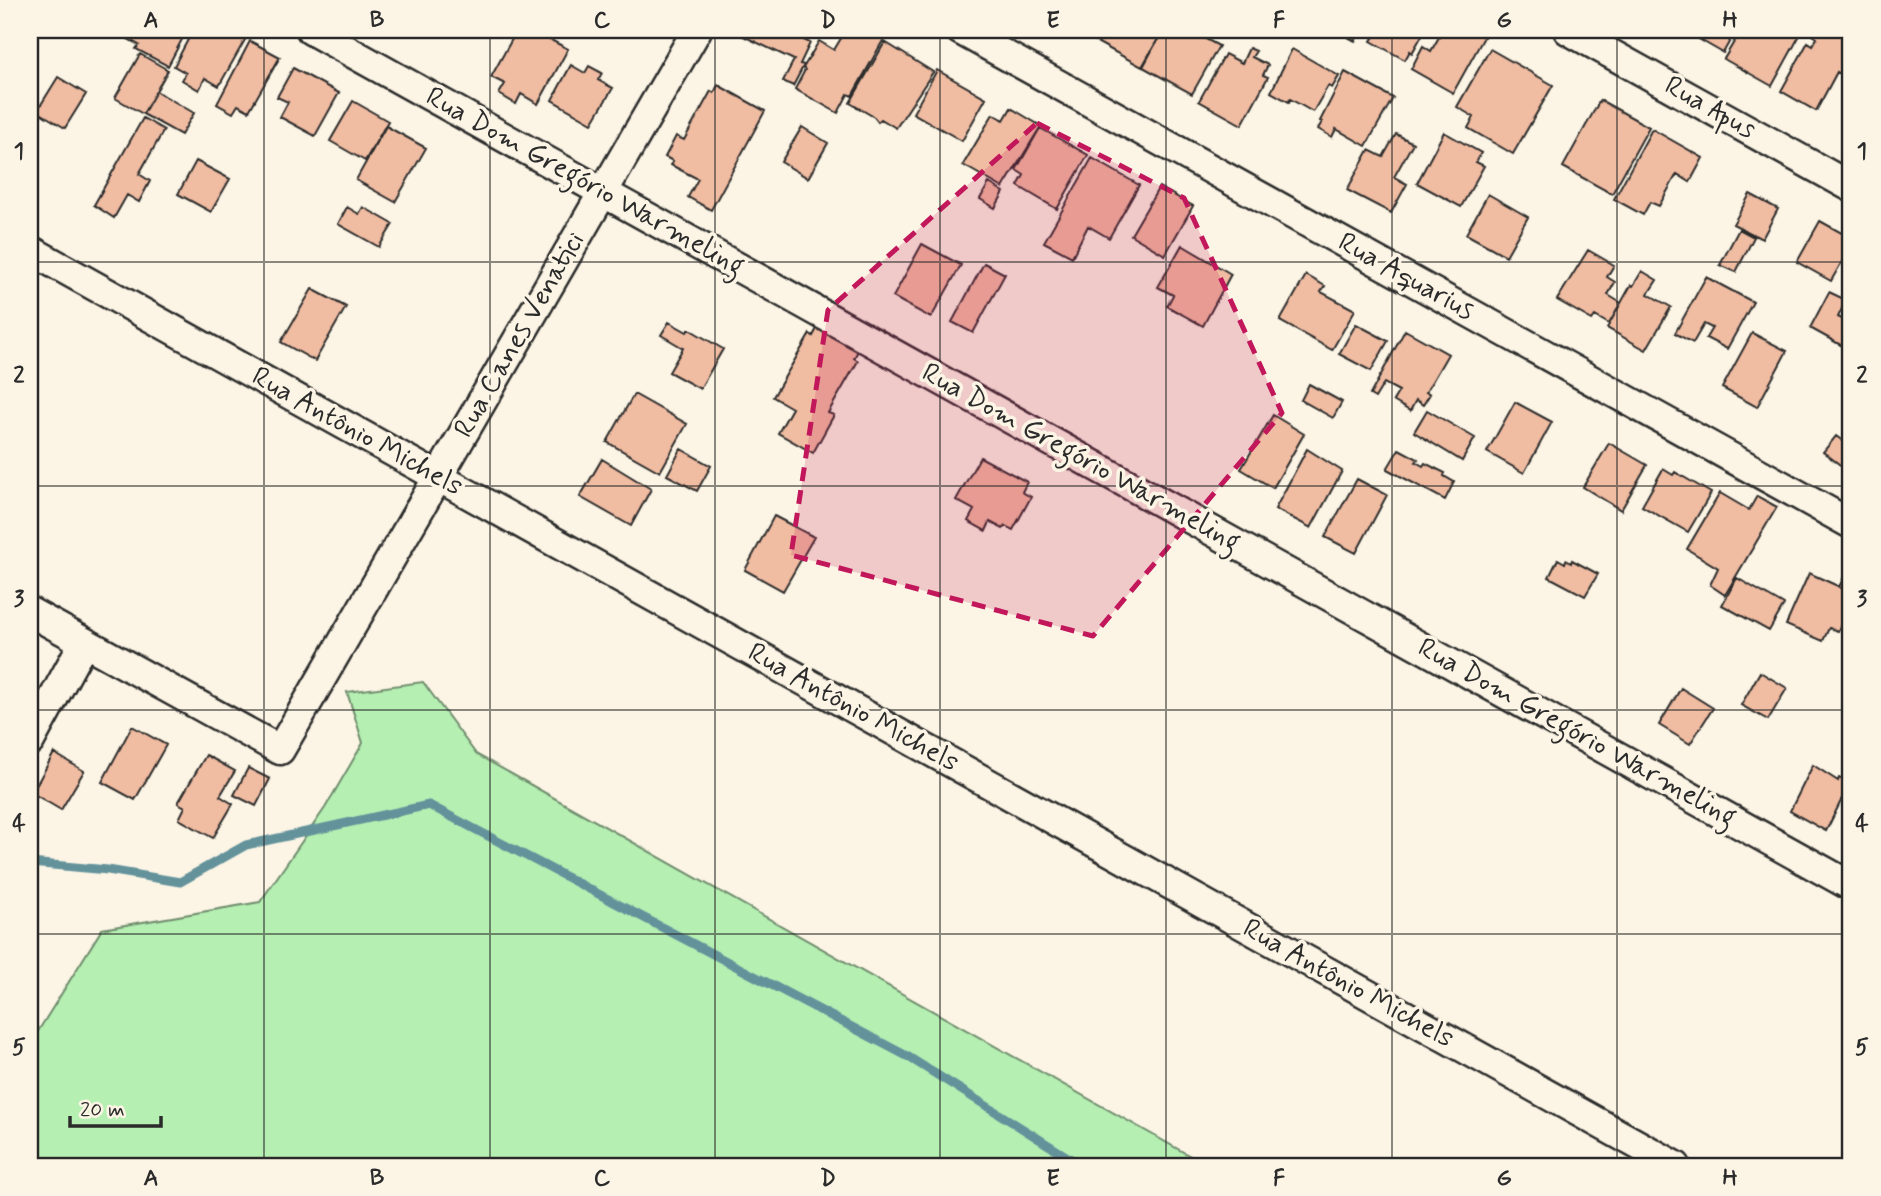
<svg xmlns="http://www.w3.org/2000/svg" width="1881" height="1196" viewBox="0 0 1881 1196" font-family="Mynerve,sans-serif">
	<style>
		.green { fill: #b5efb2; stroke: #708d6e; stroke-width: 2 }
		.lines { fill: none; stroke-linecap: round; stroke-linejoin: round }
		.stream { stroke: #63929b; stroke-width: 9 }
		.building { fill: #f0bca2; stroke: #2b2b2b; stroke-width: 2 }
		.minor-casing { stroke: #2b2b2b; stroke-width: 33 }
		.minor { stroke: #fcf5e5; stroke-width: 28 }
		.marked { fill: #c2185b; fill-opacity: 0.2; stroke: #c2185b; stroke-width: 5; stroke-dasharray: 14 9; stroke-linejoin: round }
		.grid { fill: none; stroke: #2b2b2b; stroke-width: 2; stroke-opacity: 0.55 }
		.labels { text-anchor: middle; dominant-baseline: central; stroke-width: 7; stroke-linejoin: round; paint-order: stroke }
		.street-label { font-size: 28px; fill: #2b2b2b; stroke: #fcf5e5 }
		.neatline { fill: none; stroke: #2b2b2b; stroke-width: 2.5 }
		.grid-label { font-size: 23px; text-anchor: middle; font-weight: bold; fill: #2b2b2b }
	</style>
	<rect width="100%" height="100%" fill="#fcf5e5"/>
	<filter id="ink" filterUnits="userSpaceOnUse"><feTurbulence type="fractalNoise" baseFrequency=".0143" numOctaves="2"/><feDisplacementMap in="SourceGraphic" scale="14" xChannelSelector="R" yChannelSelector="G"/><feConvolveMatrix kernelMatrix="1 2 1 2 8 2 1 2 1" color-interpolation-filters="sRGB"/></filter>
	<g filter="url(#ink)">
		<path class="green" d="M423 682 476 754 1208 1166H30V1044L102 929 260 902 325 808 363 743 347 692Z"/>
		<g class="lines">
			<path class="stream" d="M30 863 108 870 180 882 246 845 429 805 907 1056 1082 1166"/>
		</g>
		<path class="building" d="M131 30H187L168 66 136 49 139 45 126 38Z
			M193 30H230L246 38 219 86 205 78 199 90 182 80 186 73 174 66Z
			M517 30H532L568 49 538 104 521 94 516 104 499 94 505 84 491 77Z
			M741 30H784L810 43 800 64 804 65 793 86 783 81 794 60 739 34Z
			M846 30H872L885 37 852 96 848 94 838 113 795 89 805 70 803 68 819 41 834 50Z
			M1099 30H1163L1142 67 1093 40Z
			M1163 30H1189L1219 46 1192 94 1143 67Z
			M1335 30H1362L1355 41Z
			M1367 30H1425L1412 53 1410 51 1405 60 1371 41 1375 35Z
			M1443 30H1470L1484 37 1453 93 1411 69 1423 46 1431 51Z
			M1683 30H1736L1723 53Z
			M1741 30H1799L1798 33 1800 35 1772 86 1724 59Z
			M1811 30H1851V80L1837 72 1816 111 1781 91 1808 42 1813 45 1817 38 1809 33Z
			M250 41 280 57 249 111 238 105 233 113 217 104Z
			M885 42 933 72 896 128 881 119 878 122 874 117 850 103Z
			M1249 48 1256 51 1252 57 1268 65 1263 75 1268 77 1242 125 1199 101 1225 54 1242 63Z
			M1292 49 1339 76 1332 88 1328 86 1313 112 1290 99 1289 102 1271 92Z
			M1490 49 1553 85 1513 154 1468 128 1474 117 1457 107Z
			M140 54 168 70 143 114 115 98Z
			M571 65 585 73 589 66 602 73 598 80 613 88 592 123 552 100Z
			M293 68 339 93 315 136 280 117 288 102 277 97Z
			M937 70 986 98 962 141 913 113Z
			M1345 72 1393 98 1366 146 1336 129 1332 137 1318 129 1322 122 1320 121Z
			M58 77 86 94 65 128 37 111Z
			M718 85 765 111 711 210 688 197 698 179 671 165 673 161 665 157 676 136 684 140 711 91 714 93Z
			M156 91 194 113 181 135 143 114Z
			M1600 100 1649 127 1612 194 1563 167Z
			M353 101 388 121 365 161 330 141Z
			M1011 108 1041 126 1003 188 963 165 993 114 1004 120Z
			M143 118 164 130 139 174 150 181 139 202 127 195 114 218 94 205Z
			M386 126 426 148 395 202 356 180Z
			M802 127 828 143 808 178 781 162Z
			M1040 128 1088 155 1057 209 1018 186 1024 175 1016 170Z
			M1652 129 1703 158 1690 182 1677 174 1659 206 1650 202 1643 215 1614 199Z
			M1444 132 1481 153 1476 162 1484 166 1461 207 1417 183Z
			M1396 134 1413 143 1394 177 1407 184 1391 213 1347 190 1369 150 1383 157Z
			M1092 158 1139 185 1109 238 1088 226 1072 257 1044 242Z
			M196 161 230 179 211 212 178 194Z
			M989 183 1004 192 995 208 980 199Z
			M1159 187 1193 206 1165 255 1131 235Z
			M1488 194 1528 217 1506 256 1466 234Z
			M1750 194 1778 209 1762 239 1733 224Z
			M347 207 359 214 363 207 393 224 379 247 338 224Z
			M1820 221 1851 238V246L1831 281 1797 262Z
			M1739 229 1754 237 1736 272 1720 265Z
			M922 244 961 265 931 318 893 297Z
			M1182 245 1231 274 1203 326 1167 306 1173 295 1158 287Z
			M1588 250 1614 265 1607 277 1615 282 1608 295 1621 303 1609 324 1595 316 1592 320 1557 300Z
			M984 263 1005 274 973 333 952 322Z
			M1642 271 1657 280 1648 294 1671 307 1646 350 1607 328 1631 285 1633 286Z
			M1306 275 1325 286 1321 292 1355 310 1332 350 1280 321Z
			M1706 277 1753 302 1727 349 1706 338 1712 328 1704 324 1693 343 1675 333Z
			M312 289 346 307 315 361 281 342Z
			M1829 292 1846 300 1838 317 1851 324V343L1848 349 1810 328Z
			M669 322 687 332 689 329 723 349 700 389 669 372 683 348 661 335Z
			M1356 324 1388 341 1371 371 1339 354Z
			M819 325 859 349 854 358 858 361 828 413 834 415 813 453 778 433 792 408 773 397 810 334 813 336Z
			M1405 330 1448 354 1426 392 1430 394 1423 405 1416 400 1410 411 1393 401 1399 391 1384 383 1375 398 1370 395Z
			M1752 333 1787 351 1757 407 1722 388Z
			M1309 384 1342 402 1333 418 1301 400Z
			M634 394 687 424 660 472 607 442Z
			M1515 402 1552 422 1524 473 1487 452Z
			M1427 410 1475 438 1462 461 1414 432Z
			M1273 415 1304 434 1273 488 1241 469Z
			M1836 436 1851 447V473L1823 452Z
			M1609 443 1647 465 1621 510 1583 487Z
			M681 449 711 466 697 491 667 475Z
			M1307 449 1342 471 1311 528 1275 509Z
			M1399 449 1418 459 1416 462 1423 466 1425 463 1445 473 1444 476 1454 482 1445 500 1387 469Z
			M980 457 1027 482 1022 492 1031 497 1013 530 1005 526 1003 529 990 522 986 531 968 521 974 510 956 500Z
			M602 459 651 489 631 526 580 497Z
			M1663 469 1673 475 1675 472 1711 493 1688 532 1642 506Z
			M1357 479 1387 495 1356 553 1325 537Z
			M1720 493 1749 510 1757 496 1777 507 1725 595 1710 585 1718 568 1687 549Z
			M774 516 814 537 783 591 745 570Z
			M1558 559 1565 563 1566 560 1571 563 1572 560 1598 574 1585 596 1549 577Z
			M1848 569 1851 570V592L1839 587Z
			M1809 573 1851 592V600L1838 631 1829 628 1823 641 1786 625Z
			M1737 578 1784 605 1769 631 1722 605Z
			M1760 672 1787 688 1768 720 1741 705Z
			M1681 688 1713 708 1690 744 1659 725Z
			M132 726 166 745 135 800 102 782Z
			M54 753 84 771 61 810 32 793Z
			M206 755 235 771 220 796 233 804 213 838 179 819 185 807 178 803Z
			M1813 765 1838 781 1839 778 1850 783 1826 831 1790 811Z
			M248 768 270 779 256 806 234 795Z"/>
		<g class="lines">
			<g class="minor-casing">
				<path id="minor" d="M311 30 1851 886
					M960 30 1851 524
					M1568 30 1851 187
					M30 250 1676 1166
					M30 612 280 750 697 30
					M30 741 84 642"/>
			</g>
			<use href="#minor" class="minor"/>
		</g>
	</g>
	<path class="marked" d="M1037 123 1184 198 1282 413 1093 636 791 555 828 310Z"/>
	<path class="grid" d="M264 30V1166M490 30V1166M715 30V1166M940 30V1166M1166 30V1166M1392 30V1166M1617 30V1166M30 262H1851M30 486H1851M30 710H1851M30 934H1851"/>
	<g class="labels">
		<g class="street-label">
			<text transform="translate(1710 108) rotate(29)">Rua Apus</text>
			<text transform="translate(585 182) rotate(29)">Rua Dom Gregório Warmeling</text>
			<text transform="translate(1406 277) rotate(29)">Rua Aquarius</text>
			<text transform="translate(520 335) rotate(-60)">Rua Canes Venatici</text>
			<text transform="translate(357 432) rotate(29)">Rua Antônio Michels</text>
			<text transform="translate(1081 458) rotate(29)">Rua Dom Gregório Warmeling</text>
			<text transform="translate(853 708) rotate(29)">Rua Antônio Michels</text>
			<text transform="translate(1577 733) rotate(29)">Rua Dom Gregório Warmeling</text>
			<text transform="translate(1348 984) rotate(29)">Rua Antônio Michels</text>
		</g>
	</g>
	<rect width="1881" height="1196" fill="none" stroke="#fcf5e5" stroke-width="77"/>
	<path d="M70 1116v10h91v-10" fill="none" stroke="#2b2b2b" stroke-width="3.5"/>
	<text x="80" y="1116" font-size="21" fill="#2b2b2b" stroke="#fcf5e5" stroke-width="5" paint-order="stroke">20 m</text>
	<rect x="38" y="38" width="1804" height="1120" class="neatline"/>
	<g class="grid-label">
		<text x="151" y="27">A</text>
		<text x="377" y="27">B</text>
		<text x="602" y="27">C</text>
		<text x="828" y="27">D</text>
		<text x="1053" y="27">E</text>
		<text x="1279" y="27">F</text>
		<text x="1504" y="27">G</text>
		<text x="1730" y="27">H</text>
		<text x="19" y="158">1</text>
		<text x="1862" y="158">1</text>
		<text x="19" y="382">2</text>
		<text x="1862" y="382">2</text>
		<text x="19" y="606">3</text>
		<text x="1862" y="606">3</text>
		<text x="19" y="830">4</text>
		<text x="1862" y="830">4</text>
		<text x="19" y="1054">5</text>
		<text x="1862" y="1054">5</text>
		<text x="151" y="1185">A</text>
		<text x="377" y="1185">B</text>
		<text x="602" y="1185">C</text>
		<text x="828" y="1185">D</text>
		<text x="1053" y="1185">E</text>
		<text x="1279" y="1185">F</text>
		<text x="1504" y="1185">G</text>
		<text x="1730" y="1185">H</text>
	</g>
</svg>
